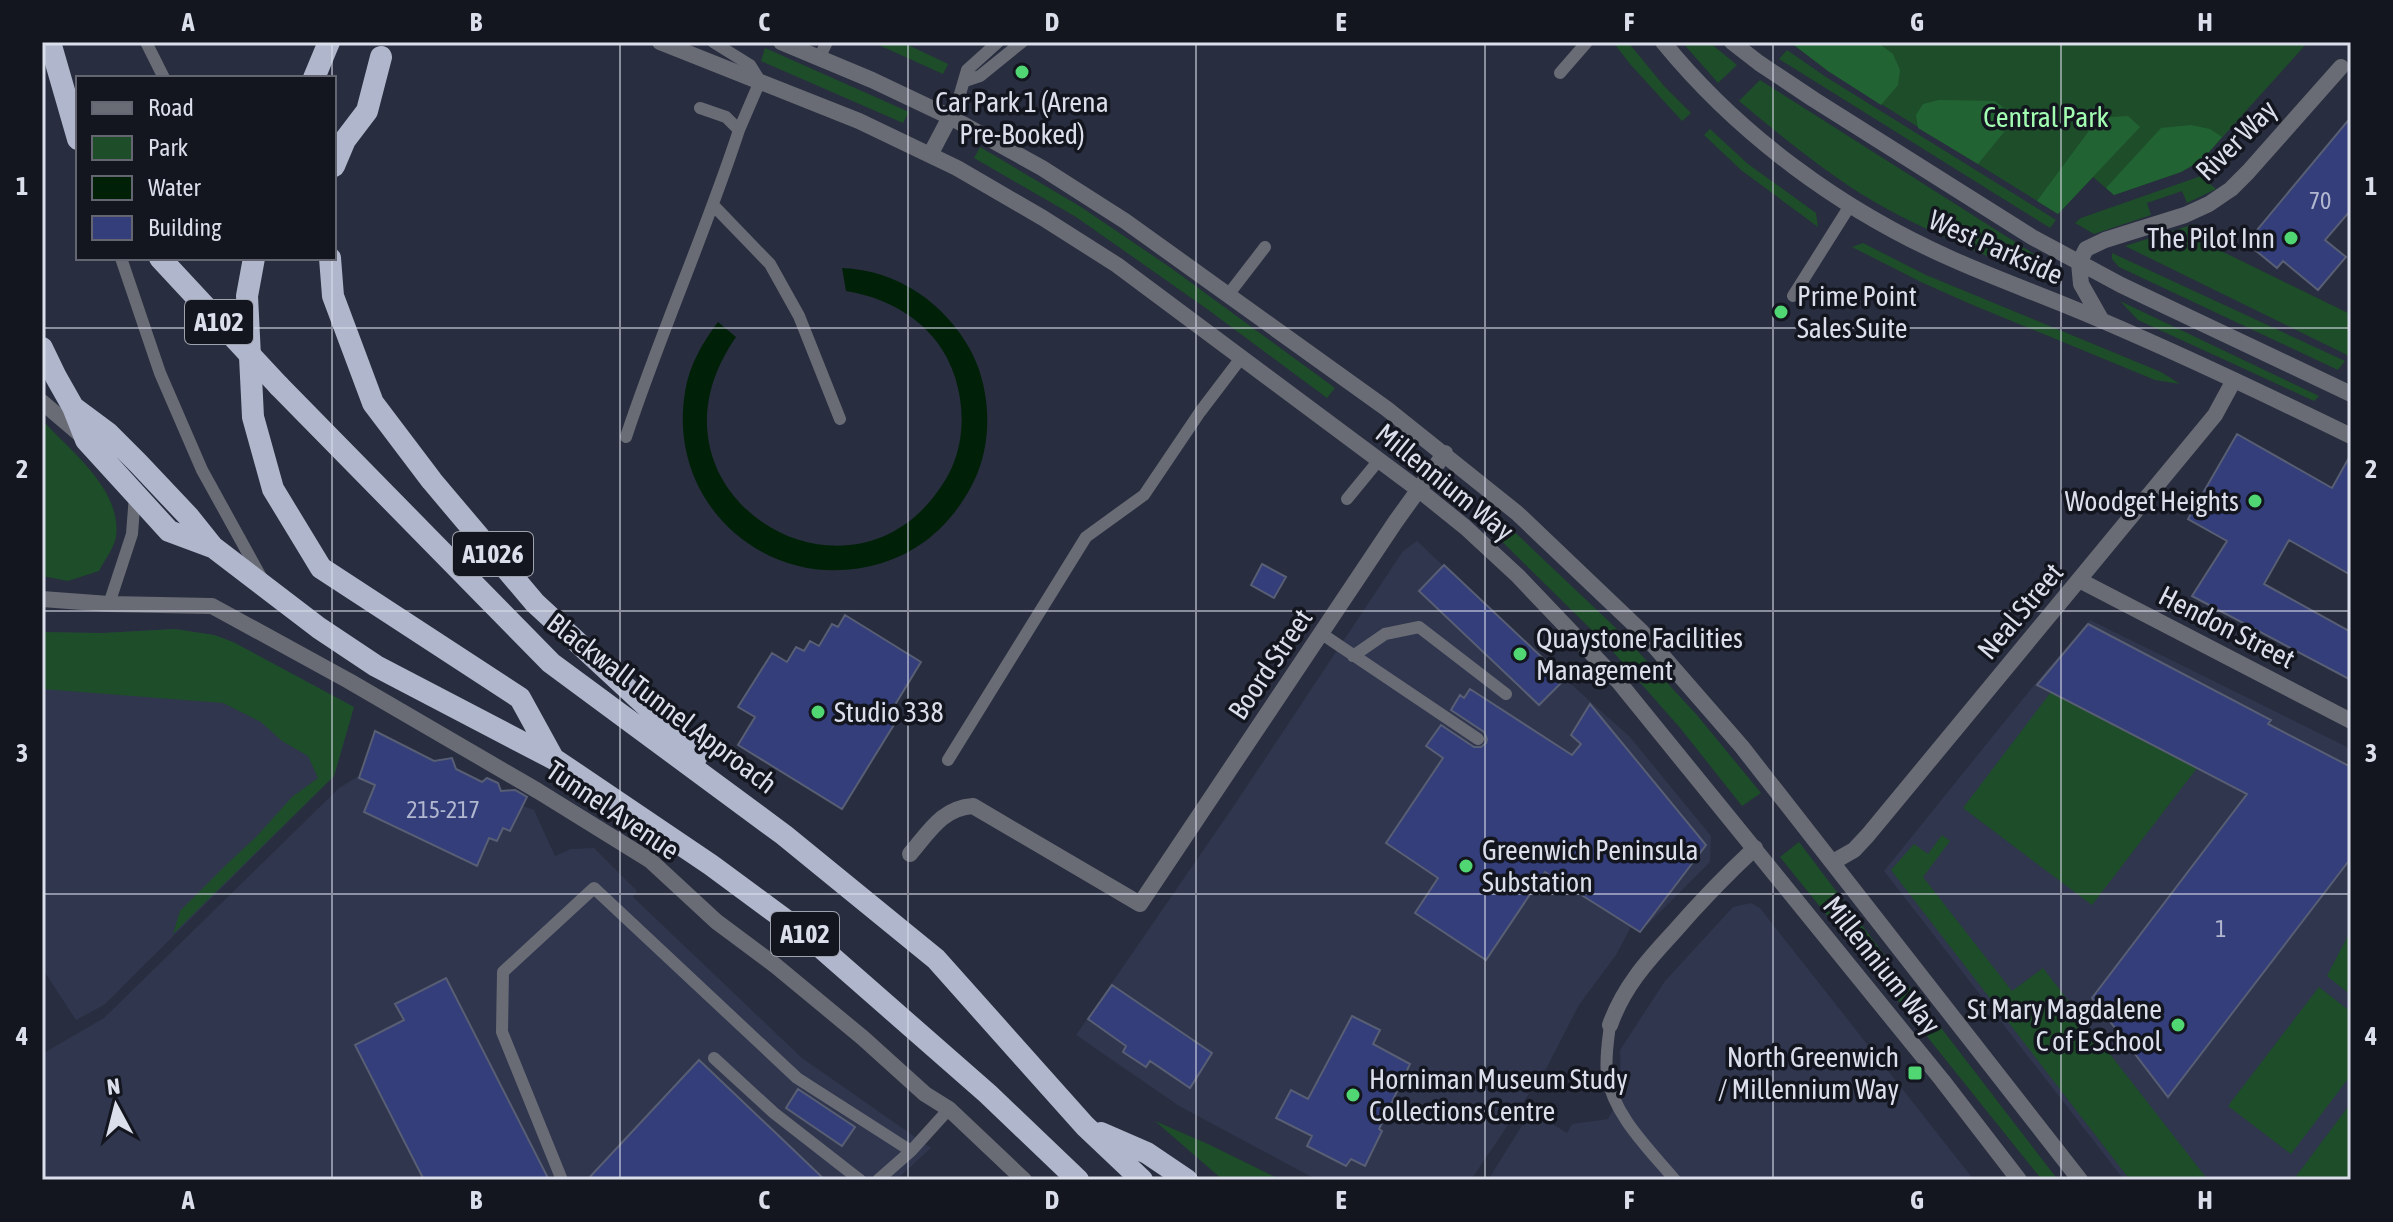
<svg xmlns="http://www.w3.org/2000/svg" width="2393" height="1222" viewBox="0 0 2393 1222" font-family="'Asap Condensed',sans-serif">
	<style>
		.built { fill: #30364e }
		.green { fill: #1e4d29 }
		.forest { fill: #226333 }
		.water { fill: #002108 }
		.building { fill: #333e7a; stroke: #585e73; stroke-width: 2 }
		.lines { fill: none; stroke-linecap: round; stroke-linejoin: round }
		.service { stroke: #696c75; stroke-width: 12 }
		.minor { stroke: #696c75; stroke-width: 16 }
		.tertiary { stroke: #696c75; stroke-width: 16 }
		.trunk { stroke: #b0b6cb; stroke-width: 22 }
		.trunk-bridge { stroke: #b0b6cb; stroke-width: 22 }
		.grid { fill: none; stroke: #dbdfeb; stroke-width: 2; stroke-opacity: 0.55 }
		.poi-dot { fill: #51d674; stroke: #13161e; stroke-width: 3 }
		.labels { text-anchor: middle; dominant-baseline: central; stroke-width: 7; stroke-linejoin: round; paint-order: stroke }
		.number-label { font-size: 24px; fill: #b1b7cf }
		.shield { fill: #13161e; stroke: #9fa3ae; stroke-width: 2 }
		.shield-label { font-size: 26px; font-weight: bold; fill: #dbdfeb }
		.poi-label { font-size: 28px; fill: #dbdfeb; stroke: #13161e; text-anchor: start }
		.park-label { font-size: 28px; fill: #a2fcb2; stroke: #13161e }
		.street-label { font-size: 28px; fill: #dbdfeb; stroke: #13161e }
		.neatline { fill: none; stroke: #dbdfeb; stroke-width: 3 }
		.grid-label { font-size: 26px; text-anchor: middle; font-weight: bold; fill: #dbdfeb }
	</style>
	<rect width="100%" height="100%" fill="#282d3f"/>
	<path class="built" d="M1417 541 1514 633 1630 737 1711 836 1710 862 1640 932 1631 927 1616 955 1579 1005 1547 1067 1471 1180H1317L1179 1106 1076 1035 1233 807 1403 551Z
		M2090 620 2351 749V1180H2124L1884 871 2039 679Z
		M175 629 214 635 233 642 354 707 334 776 104 1005 76 1020 42 968V632L102 633Z
		M375 731 438 763 448 758 453 762 455 768 482 781 487 778 498 783 500 790 510 794 511 791 518 790 523 793 527 797 523 806 534 810 555 856 571 849 594 848 637 891 633 897 802 1058 931 1148 896 1180H42V1054L104 1018 339 788 360 775Z
		M1751 903 1760 908 1974 1180H1488L1531 1111 1567 1133 1572 1124 1608 1119 1621 1095 1620 1050 1665 981 1733 907Z"/>
	<path class="green" d="M872 42H902L948 64 943 74Z
		M1613 42H1628L1664 86 1691 113 1682 121 1630 64Z
		M1682 42H1709L1737 65 1718 83Z
		M1790 42H2308L2202 160 2181 172 2114 195 2093 177 2058 214 1828 71Z
		M765 48 909 112 903 123 761 61Z
		M1787 50 1826 77 2056 220 2050 228 1779 59Z
		M1760 80 2034 254 2030 258 2004 242 1996 260C1955 242 1912 224 1873 201 1825 172 1782 137 1739 101Z
		M1710 129 1748 164 1816 213 1818 227 1741 170 1704 135Z
		M980 147 1081 207 1171 268 1335 388 1327 398 1207 309 1076 217 974 158Z
		M2201 176 2216 189 2187 203 2182 191 2147 203 2151 215 2094 234 2075 223 2081 218Z
		M2194 224 2215 248 2348 313 2351 310V357L2125 246Z
		M1863 243 1926 275 2161 372 2180 384 2155 380 1968 303 1921 282 1852 247Z
		M2112 253 2345 361 2338 370 2119 267 2112 259Z
		M2120 301 2319 396 2314 401 2138 320Z
		M42 423 46 424C74 454 122 491 116 537 114 548 104 561 99 571L68 581 42 576Z
		M1485 504 1619 631 1696 714 1761 793 1742 806 1681 729 1607 645 1475 515Z
		M175 629 214 635 233 642 354 707 334 776 173 934 180 911 227 864 257 836 292 797 318 778 308 756 282 741 261 722 223 703 42 689V632L102 633Z
		M2051 692 2197 768 2092 905 1963 808Z
		M1942 835 1950 841 1923 877 2012 991 2043 968 2208 1180H2130L1891 870 1914 844 1928 854Z
		M1799 842 1886 957 1879 980 1780 857Z
		M2351 930V995L2327 976Z
		M1902 977 2058 1180H2042L1897 999Z
		M2319 987 2351 1012V1075L2291 1154 2228 1106Z
		M2351 1103V1180H2293L2300 1171Z
		M1155 1121 1208 1144 1281 1180H1223Z"/>
	<path class="forest" d="M1797 42H1877L1893 54 1900 70 1898 85 1881 105 1828 71 1794 45Z
		M1939 100 1995 101 2008 111 2009 126 1978 164 1918 128 1916 115 1923 104Z
		M2128 116 2140 127 2058 214 2037 201 2094 124 2111 117Z
		M2191 125 2210 129 2222 137 2202 160 2181 172 2114 195 2106 188 2161 128Z"/>
	<path class="water" d="M842 268C897 270 946 303 972 353 991 391 993 442 974 481 955 520 924 550 882 563 772 597 666 507 685 392 689 366 702 343 718 322L736 337C627 494 853 630 944 482 964 451 966 412 955 377 939 327 895 299 846 291Z"/>
	<path class="building" d="M2351 117V210L2325 240 2346 257 2318 290 2283 261 2277 268 2255 250 2261 243 2252 236Z
		M2237 434 2332 488 2351 454V575L2289 540 2264 584 2351 632V680L2192 596 2227 541 2188 519Z
		M1262 564 1286 577 1274 598 1251 585Z
		M1444 565 1565 679 1539 705 1419 591Z
		M845 615 921 662 887 718 895 723 842 809 738 745 755 717 738 707 772 653 787 662 796 647 804 651 810 641 819 646 832 624 838 627Z
		M2088 624 2271 720 2268 724 2351 767V858L2168 1097 2092 998 2247 794 2037 685Z
		M1470 689 1572 755 1581 744 1571 735 1590 704 1706 845 1640 932 1545 872 1486 960 1415 913 1438 878 1386 843 1443 758 1426 746 1441 725 1474 747H1481L1486 743 1487 739 1484 732 1451 710 1460 695 1464 698Z
		M375 731 434 761 452 758 456 769 482 782 487 778 498 783 501 791 515 790 527 797 510 831 503 828 497 841 489 838 477 866 364 812 375 785 359 778Z
		M446 978 469 1023 549 1180H424L355 1045 404 1020 395 1004Z
		M1112 985 1212 1053 1190 1088 1150 1061 1146 1067 1123 1052 1126 1046 1088 1019Z
		M1352 1016 1380 1030 1373 1044 1410 1064 1379 1129 1382 1131 1365 1166 1351 1159 1346 1166 1307 1146 1312 1136 1276 1118 1291 1090 1308 1099Z
		M699 1060 780 1137 825 1180H587Z
		M798 1089 855 1127 842 1146 786 1108Z"/>
	<g class="lines">
		<path class="service" d="M146 42 164 78
			M713 42 750 65 760 81 739 130
			M819 58 827 42
			M1560 73 1587 42
			M965 81 980 76 1022 42
			M950 117 960 94 967 70 998 42
			M714 206 770 264 799 316 840 419
			M121 258 160 373 202 470 261 577
			M1228 295 1265 247
			M1793 296 1851 204
			M626 437C660 334 705 234 739 130L726 117 700 108
			M1347 499 1379 460
			M109 604 132 534 135 495
			M1322 634 1478 739
			M1353 656 1385 634 1419 627 1506 694
			M948 760 1086 537 1144 495 1200 412 1241 358
			M1610 1025C1608 1041 1605 1058 1607 1075 1613 1115 1650 1150 1675 1180
			M714 1058 774 1113 860 1180
			M562 1180 502 1032 503 972 594 888 797 1078 911 1151
			M878 1180 911 1151 949 1109"/>
		<path class="minor" d="M1663 42C1739 135 1841 210 1952 259 2001 281 2053 299 2103 321 2187 357 2269 396 2351 436
			M1732 42 1759 63 1813 99 2032 237 2121 285 2351 394
			M2102 321 2081 284 2079 263 2086 249 2105 240 2185 215 2209 204 2231 189 2248 172 2341 67
			M2079 580 2351 721
			M42 599 109 604 212 606 349 681 538 791 651 861 717 922 776 966 863 1038 925 1094 949 1109 1024 1180
			M910 854C929 832 942 808 973 806L1140 904 1396 521 1445 453
			M1833 862 1854 850 1868 835 2215 415 2234 380
			M1610 1025C1623 988 1647 961 1673 933 1699 903 1726 875 1755 848"/>
		<path class="tertiary" d="M660 42 859 121 957 168 1043 218 1117 265 1419 490 1465 527 1518 576 1618 681 1942 1080 2019 1180
			M781 42 872 80 950 117 1042 168 1125 221 1387 409 1517 513 1641 631 1742 747 2080 1180
			M930 155 950 117
			M42 402 82 436"/>
		<path class="trunk" d="M50 42 78 139
			M314 78 329 42
			M334 166 345 140 367 111 381 57
			M254 258 247 296 253 417 273 489 321 568 520 698 553 758
			M330 258 333 296 373 403 432 481 535 603 670 728 697 756
			M42 348 56 377 73 407 86 440 169 531 212 547
			M279 386 551 663 784 835 936 959 1085 1126 1142 1180
			M73 407 108 433 138 463 189 517 213 547 319 628 376 666 554 759 711 865 810 938 988 1094 1078 1180
			M1101 1133 1147 1153 1187 1180"/>
		<path class="trunk-bridge" d="M160 258 279 386"/>
	</g>
	<path class="grid" d="M332 42V78M620 42V1180M908 42V1180M1196 42V1180M1485 42V1180M1773 42V1180M2061 42V1180M332 258V1180M42 328H2351M42 611H2351M42 894H2351"/>
	<g class="poi-dot">
		<circle cx="1022" cy="72" r="8"/>
		<circle cx="2291" cy="238" r="8"/>
		<circle cx="1781" cy="312" r="8"/>
		<circle cx="2255" cy="501" r="8"/>
		<circle cx="1520" cy="654" r="8"/>
		<circle cx="818" cy="712" r="8"/>
		<circle cx="1466" cy="866" r="8"/>
		<circle cx="2178" cy="1025" r="8"/>
		<rect x="1907" y="1065" width="16" height="16" rx="4"/>
		<circle cx="1353" cy="1095" r="8"/>
	</g>
	<g class="labels">
		<g class="number-label">
			<text x="2320" y="200">70</text>
			<text x="443" y="809">215-217</text>
			<text x="2221" y="928">1</text>
		</g>
		<g class="shield">
			<rect x="185" y="300" width="68" height="44" rx="6"/>
			<rect x="453" y="532" width="80" height="44" rx="6"/>
			<rect x="771" y="912" width="68" height="44" rx="6"/>
		</g>
		<g class="shield-label">
			<text x="219" y="322">A102</text>
			<text x="493" y="554">A1026</text>
			<text x="805" y="934">A102</text>
		</g>
		<g class="poi-label">
			<text x="1022" y="102" text-anchor="middle">Car Park 1 (Arena<tspan x="1022" dy="32">Pre-Booked)</tspan></text>
			<text x="2275" y="238" text-anchor="end">The Pilot Inn</text>
			<text x="1797" y="296">Prime Point<tspan x="1797" dy="32">Sales Suite</tspan></text>
			<text x="2239" y="501" text-anchor="end">Woodget Heights</text>
			<text x="1536" y="638">Quaystone Facilities<tspan x="1536" dy="32">Management</tspan></text>
			<text x="834" y="712">Studio 338</text>
			<text x="1482" y="850">Greenwich Peninsula<tspan x="1482" dy="32">Substation</tspan></text>
			<text x="2162" y="1009" text-anchor="end">St Mary Magdalene<tspan x="2162" dy="32">C of E School</tspan></text>
			<text x="1899" y="1057" text-anchor="end">North Greenwich<tspan x="1899" dy="32">/ Millennium Way</tspan></text>
			<text x="1369" y="1079">Horniman Museum Study<tspan x="1369" dy="32">Collections Centre</tspan></text>
		</g>
		<g class="park-label">
			<text x="2046" y="117">Central Park</text>
		</g>
		<g class="street-label">
			<text transform="translate(2236 140) rotate(-45)">River Way</text>
			<text transform="translate(1996 247) rotate(24)">West Parkside</text>
			<text transform="translate(1445 482) rotate(39)">Millennium Way</text>
			<text transform="translate(2020 611) rotate(-50)">Neal Street</text>
			<text transform="translate(2227 627) rotate(27)">Hendon Street</text>
			<text transform="translate(1270 664) rotate(-56)">Boord Street</text>
			<text transform="translate(662 703) rotate(37)">Blackwall Tunnel Approach</text>
			<text transform="translate(613 810) rotate(34)">Tunnel Avenue</text>
			<text transform="translate(1882 965) rotate(51)">Millennium Way</text>
		</g>
	</g>
	<rect width="2393" height="1222" fill="none" stroke="#13161e" stroke-width="88"/>
	<rect x="76" y="76" width="260" height="184" fill="#13161e" stroke="#636670" stroke-width="2"/>
	<rect x="92" y="102" width="40" height="12" fill="#696c75" stroke="#636670" stroke-width="2"/>
	<text x="148" y="116" font-size="24" fill="#dbdfeb">Road</text>
	<rect x="92" y="136" width="40" height="24" fill="#1e4d29" stroke="#636670" stroke-width="2"/>
	<text x="148" y="156" font-size="24" fill="#dbdfeb">Park</text>
	<rect x="92" y="176" width="40" height="24" fill="#002108" stroke="#636670" stroke-width="2"/>
	<text x="148" y="196" font-size="24" fill="#dbdfeb">Water</text>
	<rect x="92" y="216" width="40" height="24" fill="#333e7a" stroke="#636670" stroke-width="2"/>
	<text x="148" y="236" font-size="24" fill="#dbdfeb">Building</text>
	<g transform="translate(116 1106) rotate(353)" stroke="#13161e" stroke-width="6" paint-order="stroke">
	<path d="M0-6L14 30L0 20L-14 30Z" fill="#dbdfeb"/>
	<text y="-12" font-size="22" font-weight="bold" text-anchor="middle" fill="#dbdfeb">N</text>
	</g>
	<rect x="44" y="44" width="2305" height="1134" class="neatline"/>
	<g class="grid-label">
		<text x="188" y="31">A</text>
		<text x="476" y="31">B</text>
		<text x="764" y="31">C</text>
		<text x="1052" y="31">D</text>
		<text x="1341" y="31">E</text>
		<text x="1629" y="31">F</text>
		<text x="1917" y="31">G</text>
		<text x="2205" y="31">H</text>
		<text x="22" y="195">1</text>
		<text x="2371" y="195">1</text>
		<text x="22" y="478">2</text>
		<text x="2371" y="478">2</text>
		<text x="22" y="762">3</text>
		<text x="2371" y="762">3</text>
		<text x="22" y="1045">4</text>
		<text x="2371" y="1045">4</text>
		<text x="188" y="1209">A</text>
		<text x="476" y="1209">B</text>
		<text x="764" y="1209">C</text>
		<text x="1052" y="1209">D</text>
		<text x="1341" y="1209">E</text>
		<text x="1629" y="1209">F</text>
		<text x="1917" y="1209">G</text>
		<text x="2205" y="1209">H</text>
	</g>
</svg>
